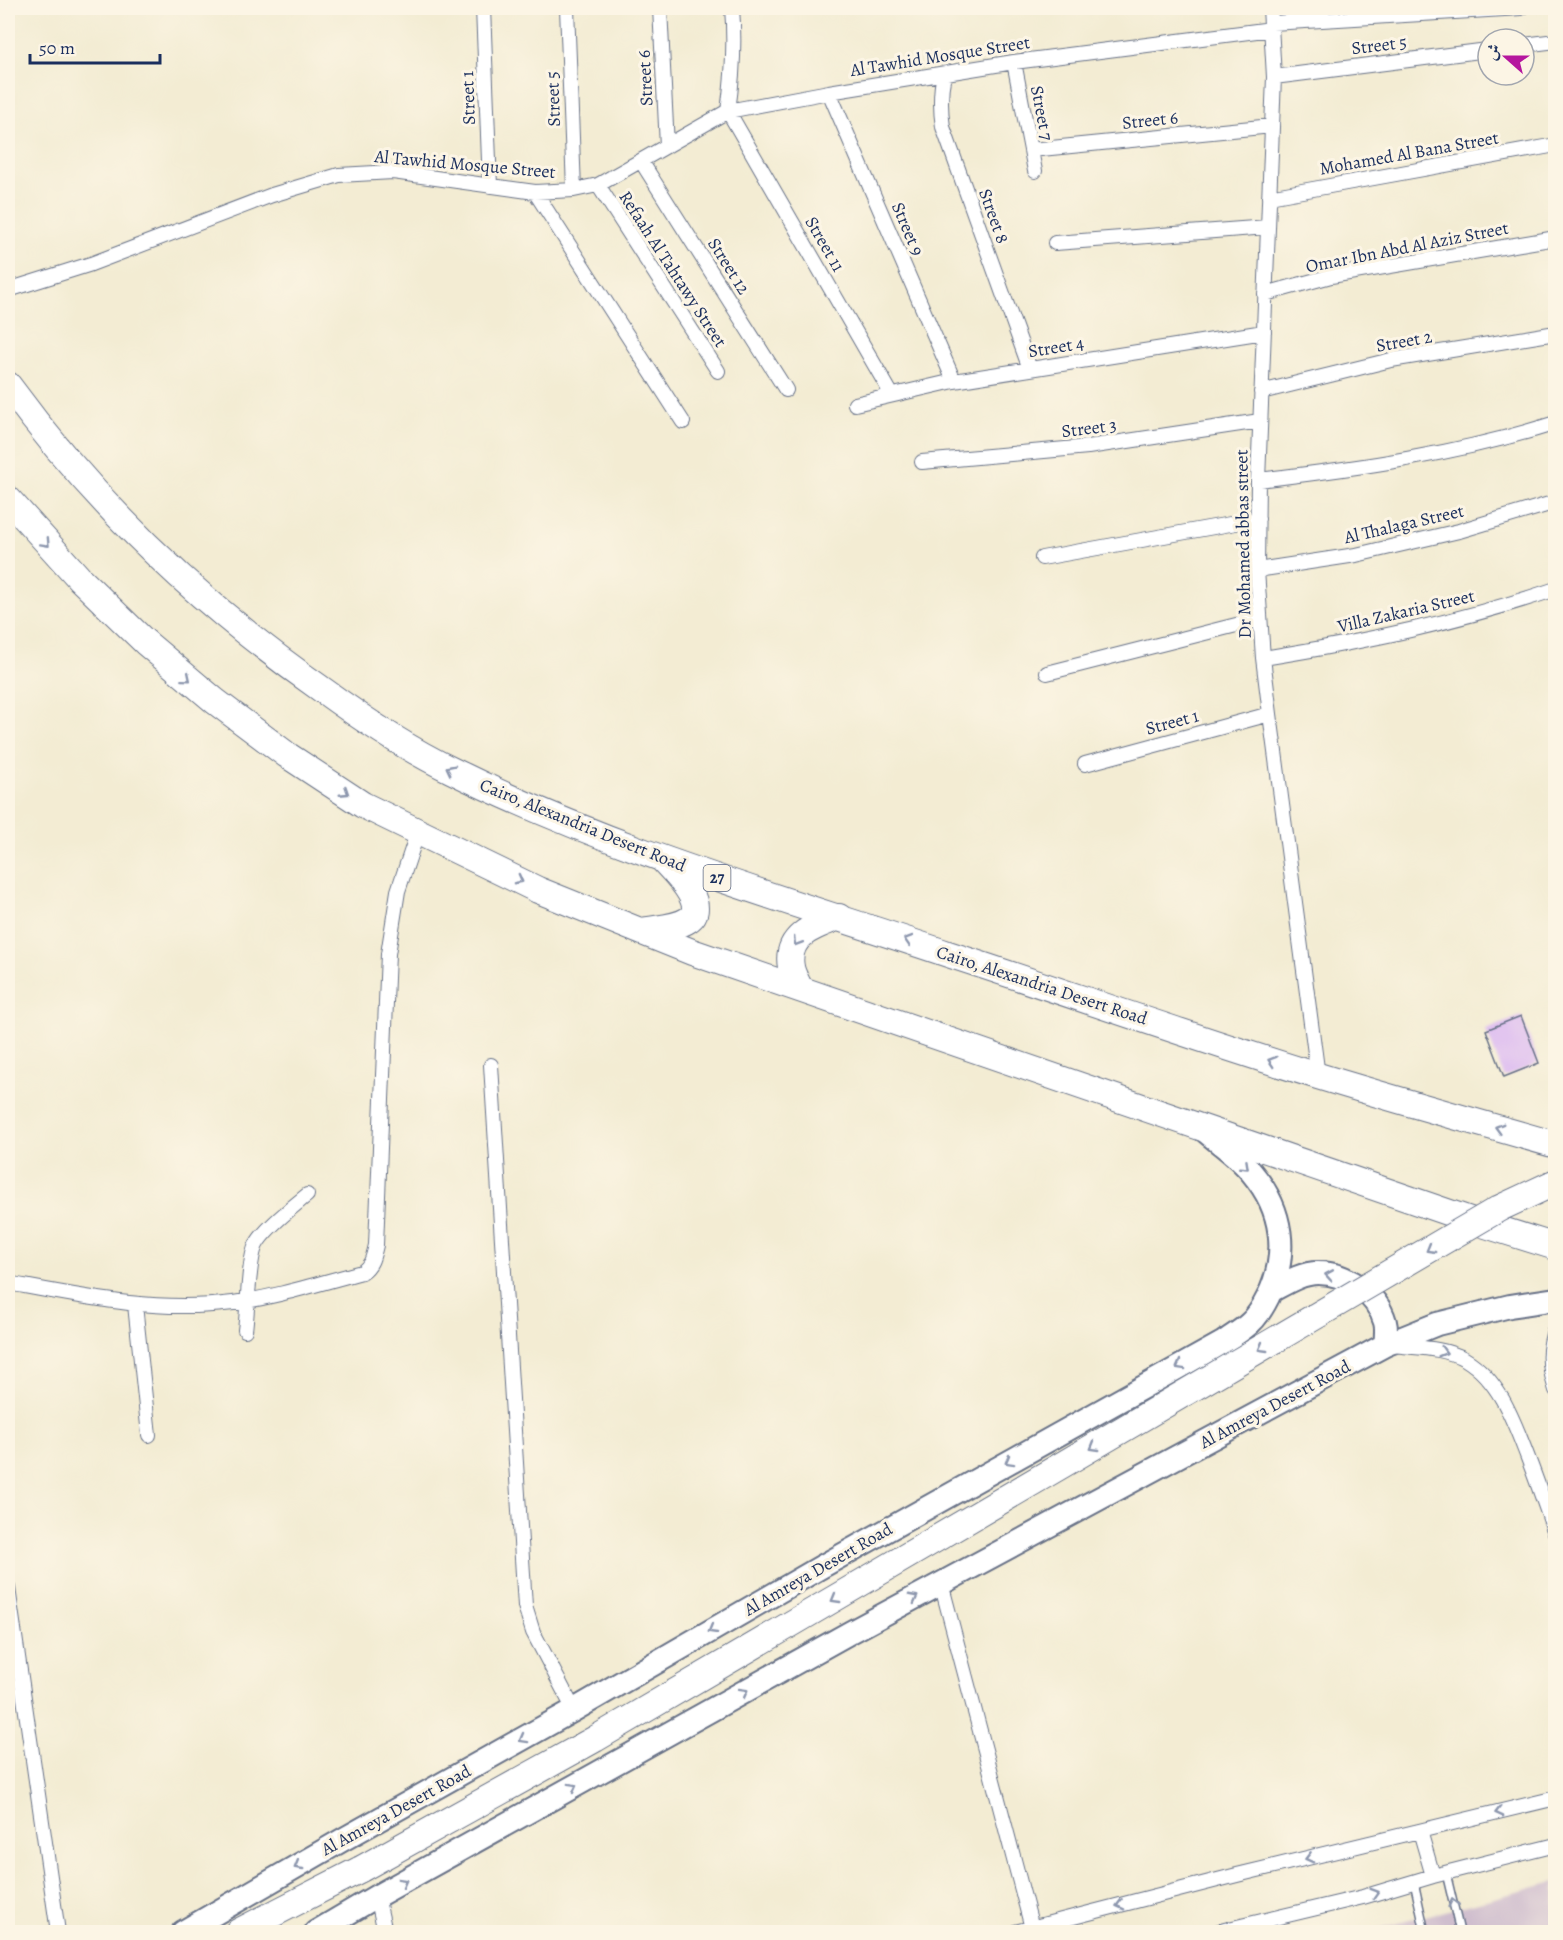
<svg xmlns="http://www.w3.org/2000/svg" width="1563" height="1940" viewBox="0 0 1563 1940" font-family="Alegreya,Amiri,serif">
	<style>
		.industrial { fill: #cfbdce }
		.building { fill: #d8b2f3 }
		.lines { fill: none; stroke-linecap: round; stroke-linejoin: round }
		.service-casing { stroke: #677187; stroke-width: 10 }
		.minor-casing { stroke: #677187; stroke-width: 16 }
		.trunk-casing { stroke: #677187; stroke-width: 26 }
		.motorway-casing { stroke: #677187; stroke-width: 28 }
		.service { stroke: #fff; stroke-width: 7 }
		.minor { stroke: #fff; stroke-width: 14 }
		.trunk { stroke: #fff; stroke-width: 22 }
		.motorway { stroke: #fff; stroke-width: 26 }
		.motorway-bridge-casing { stroke: #677187; stroke-width: 28; stroke-linecap: butt }
		.motorway-bridge { stroke: #fff; stroke-width: 26 }
		.oneway { stroke: #8d97ae }
		.labels { text-anchor: middle; dominant-baseline: central; stroke-width: 6; stroke-linejoin: round; paint-order: stroke }
		.shield { fill: #fcf5e5; stroke: #5e6a86; stroke-width: 1.5 }
		.shield-label { font-size: 16px; font-weight: bold; fill: #1b2f5e }
		.street-label { font-size: 18px; fill: #1b2f5e; stroke: #fcf5e5 }
	</style>
	<rect width="100%" height="100%" fill="#fcf5e5"/>
	<filter id="ink" filterUnits="userSpaceOnUse"><feTurbulence type="fractalNoise" baseFrequency=".0167" numOctaves="2"/><feDisplacementMap in="SourceGraphic" scale="12" xChannelSelector="R" yChannelSelector="G"/><feConvolveMatrix kernelMatrix="1 2 1 2 8 2 1 2 1" color-interpolation-filters="sRGB"/></filter>
	<filter id="wash" filterUnits="userSpaceOnUse"><feTurbulence type="fractalNoise" baseFrequency=".008" numOctaves="4" result="noise"/><feDisplacementMap in="SourceGraphic" scale="24" xChannelSelector="R" yChannelSelector="G"/><feGaussianBlur stdDeviation="1.35" result="paint"/><feColorMatrix in="noise" values="0 0 0 0 0 0 0 0 0 0 0 0 0 0 0 0 0 1.4 0 .05"/><feComposite in="paint" operator="in"/></filter>
	<g filter="url(#wash)">
		<rect width="100%" height="100%" fill="#f3ecd3"/>
		<path class="industrial" d="M1555 1882V1932H1364Z"/>
		<g id="blocks">
			<path class="building" d="M1521 1016 1539 1063 1504 1077 1486 1030Z"/>
		</g>
	</g>
	<g filter="url(#ink)">
		<use href="#blocks" fill-opacity="0" stroke="#677187" stroke-width="1.5"/>
		<g class="lines">
			<g class="service-casing">
				<path id="service" d="M1446 1873 1460 1932
					M1414 1882 1425 1932"/>
			</g>
			<g class="minor-casing">
				<path id="minor" d="M483 8 490 186
					M567 8 574 190
					M660 8 667 146
					M732 8C735 43 733 76 728 111L892 395
					M1270 8 1274 77 1258 480 1257 570 1263 658 1270 714 1318 1076
					M1272 23 1521 8
					M1524 45 1556 41
					M1014 62 1035 171
					M944 74C940 92 940 108 943 127L1030 369
					M1274 77 1488 50
					M829 92 954 381
					M1031 150 1272 126
					M641 161 786 390
					M598 185 718 371
					M535 192 683 422
					M1269 197 1556 145
					M1055 243 1268 227
					M8 290 91 264 272 195 339 175 393 172 535 192 574 190 598 185 728 111 829 92 1014 62 1272 29
					M1265 294 1331 276 1556 238
					M1261 392 1391 360 1556 333
					M855 404 954 381 1264 332
					M922 462 1088 447 1260 421
					M1258 480C1360 468 1458 454 1556 423
					M1042 558 1258 519
					M1257 570 1356 555 1459 531 1556 502
					M1263 658C1364 642 1458 622 1556 589
					M1047 673 1260 619
					M1085 764 1270 714
					M491 1065 525 1606 533 1632 574 1710
					M8 1283C83 1297 156 1313 233 1303 277 1297 320 1283 362 1272 372 1265 373 1257 376 1245L388 954 398 891 418 831
					M135 1305 149 1435
					M1556 1325C1547 1350 1548 1365 1556 1390
					M245 1330C248 1310 248 1261 256 1245 264 1229 293 1207 307 1195
					M1393 1345C1417 1348 1443 1347 1465 1359 1500 1380 1514 1422 1528 1458 1538 1484 1547 1510 1556 1536
					M941 1583 1032 1928
					M8 1588 58 1932
					M1420 1831 1433 1876
					M377 1896 385 1932
					M1015 1932 1237 1875 1556 1798
					M1216 1932 1363 1897 1433 1876 1556 1845"/>
			</g>
			<g class="trunk-casing">
				<path id="trunk" d="M1271 1291C1286 1283 1301 1273 1318 1273 1347 1273 1377 1294 1385 1322 1387 1329 1386 1337 1385 1345
					M183 1932 344 1839 574 1710 821 1567 1224 1342C1232 1336 1243 1330 1250 1323 1258 1316 1263 1307 1268 1297 1289 1254 1283 1210 1252 1173 1240 1157 1220 1144 1204 1130
					M316 1932 377 1896 851 1632 1385 1345 1437 1324 1510 1306 1556 1299"/>
			</g>
			<g class="motorway-casing">
				<path id="motorway" d="M8 385C95 504 202 606 324 691 364 720 407 749 451 770 610 849 781 898 948 954 1071 994 1194 1038 1318 1076 1396 1100 1476 1122 1556 1145
					M8 499 80 579 145 642 215 701 287 755 363 805 538 890 692 952 1473 1221 1556 1247
					M642 931C656 928 676 928 688 920 710 906 674 872 664 861
					M800 989C797 982 792 974 791 967 785 935 815 926 839 917
					M238 1932 361 1869"/>
			</g>
			<use href="#service" class="service"/>
			<use href="#minor" class="minor"/>
			<use href="#trunk" class="trunk"/>
			<use href="#motorway" class="motorway"/>
			<g class="motorway-bridge-casing">
				<path id="motorway-bridge" d="M361 1869 595 1739 1500 1208 1556 1182"/>
			</g>
			<use href="#motorway-bridge" class="motorway-bridge"/>
		</g>
		<defs><path id="oneway-chevron" d="M-2-3.5L2.5 0L-2 3.5" fill="none" stroke-width="1.6" stroke-linecap="round" stroke-linejoin="round" transform="scale(1.5)"/></defs>
		<g class="oneway">
			<use href="#oneway-chevron" transform="translate(46 543) rotate(47)"/>
			<use href="#oneway-chevron" transform="translate(187 678) rotate(40)"/>
			<use href="#oneway-chevron" transform="translate(450 769) rotate(-153)"/>
			<use href="#oneway-chevron" transform="translate(345 792) rotate(33)"/>
			<use href="#oneway-chevron" transform="translate(519 880) rotate(28)"/>
			<use href="#oneway-chevron" transform="translate(908 940) rotate(-162)"/>
			<use href="#oneway-chevron" transform="translate(797 942) rotate(122)"/>
			<use href="#oneway-chevron" transform="translate(1272 1061) rotate(-162)"/>
			<use href="#oneway-chevron" transform="translate(1499 1128) rotate(-164)"/>
			<use href="#oneway-chevron" transform="translate(1245 1166) rotate(43)"/>
			<use href="#oneway-chevron" transform="translate(1430 1249) rotate(150)"/>
			<use href="#oneway-chevron" transform="translate(1329 1275) rotate(-170)"/>
			<use href="#oneway-chevron" transform="translate(1262 1348) rotate(150)"/>
			<use href="#oneway-chevron" transform="translate(1443 1352) rotate(16)"/>
			<use href="#oneway-chevron" transform="translate(1180 1366) rotate(151)"/>
			<use href="#oneway-chevron" transform="translate(1094 1447) rotate(150)"/>
			<use href="#oneway-chevron" transform="translate(1009 1461) rotate(151)"/>
			<use href="#oneway-chevron" transform="translate(914 1598) rotate(-28)"/>
			<use href="#oneway-chevron" transform="translate(835 1599) rotate(150)"/>
			<use href="#oneway-chevron" transform="translate(712 1630) rotate(150)"/>
			<use href="#oneway-chevron" transform="translate(744 1692) rotate(-29)"/>
			<use href="#oneway-chevron" transform="translate(523 1739) rotate(151)"/>
			<use href="#oneway-chevron" transform="translate(573 1787) rotate(-29)"/>
			<use href="#oneway-chevron" transform="translate(1499 1812) rotate(166)"/>
			<use href="#oneway-chevron" transform="translate(1309 1858) rotate(166)"/>
			<use href="#oneway-chevron" transform="translate(298 1866) rotate(150)"/>
			<use href="#oneway-chevron" transform="translate(403 1882) rotate(-29)"/>
			<use href="#oneway-chevron" transform="translate(1375 1893) rotate(-17)"/>
			<use href="#oneway-chevron" transform="translate(1453 1903) rotate(-103)"/>
			<use href="#oneway-chevron" transform="translate(1120 1905) rotate(166)"/>
		</g>
	</g>
	<g class="labels">
		<rect class="shield" x="703.5" y="865" width="27" height="26" rx="4.5"/>
		<g class="shield-label">
			<text x="717" y="878">27</text>
		</g>
		<g class="street-label">
			<text transform="translate(1379 45) rotate(-7)">Street 5</text>
			<text transform="translate(940 56) rotate(-9)">Al Tawhid Mosque Street</text>
			<text transform="translate(645 78) rotate(-93)">Street 6</text>
			<text transform="translate(468 98) rotate(-92)">Street 1</text>
			<text transform="translate(553 99) rotate(-92)">Street 5</text>
			<text transform="translate(1042 113) rotate(79)">Street 7</text>
			<text transform="translate(1150 120) rotate(-6)">Street 6</text>
			<text transform="translate(1409 153) rotate(-10)">Mohamed Al Bana Street</text>
			<text transform="translate(465 164) rotate(5)">Al Tawhid Mosque Street</text>
			<text transform="translate(994 216) rotate(70)">Street 8</text>
			<text transform="translate(908 229) rotate(67)">Street 9</text>
			<text transform="translate(825 244) rotate(60)">Street 11</text>
			<text transform="translate(1407 247) rotate(-11)">Omar Ibn Abd Al Aziz Street</text>
			<text transform="translate(729 266) rotate(58)">Street 12</text>
			<text transform="translate(673 269) rotate(57)">Refaah Al Tahtawy Street</text>
			<text transform="translate(1404 341) rotate(-10)">Street 2</text>
			<text transform="translate(1056 347) rotate(-9)">Street 4</text>
			<text transform="translate(1089 428) rotate(-7)">Street 3</text>
			<text transform="translate(1404 524) rotate(-13)">Al Thalaga Street</text>
			<text transform="translate(1243 544) rotate(-91)">Dr Mohamed abbas street</text>
			<text transform="translate(1406 611) rotate(-13)">Villa Zakaria Street</text>
			<text transform="translate(1172 722) rotate(-15)">Street 1</text>
			<text transform="translate(583 825) rotate(22)">Cairo, Alexandria Desert Road</text>
			<text transform="translate(1042 985) rotate(18)">Cairo, Alexandria Desert Road</text>
			<text transform="translate(1275 1404) rotate(-28)">Al Amreya Desert Road</text>
			<text transform="translate(818 1569) rotate(-30)">Al Amreya Desert Road</text>
			<text transform="translate(396 1810) rotate(-29)">Al Amreya Desert Road</text>
		</g>
	</g>
	<rect width="1563" height="1940" fill="none" stroke="#fcf5e5" stroke-width="30"/>
	<g transform="translate(1506 57) rotate(291)"><circle r="28" fill="#fcf5e5" stroke="#a2a6af" stroke-width="1.5"/>
	<path d="M0-4.5L10 22L0 15L-10 22Z" fill="#b5179e"/>
	<text y="-9" font-size="16" font-weight="bold" text-anchor="middle" fill="#1b2f5e">ش</text>
	</g>
	<path d="M30 54v9h130v-9" fill="none" stroke="#1b2f5e" stroke-width="3"/>
	<text x="39" y="54" font-size="18" fill="#1b2f5e" stroke="#fcf5e5" stroke-width="4.5" paint-order="stroke">50 m</text>
</svg>
